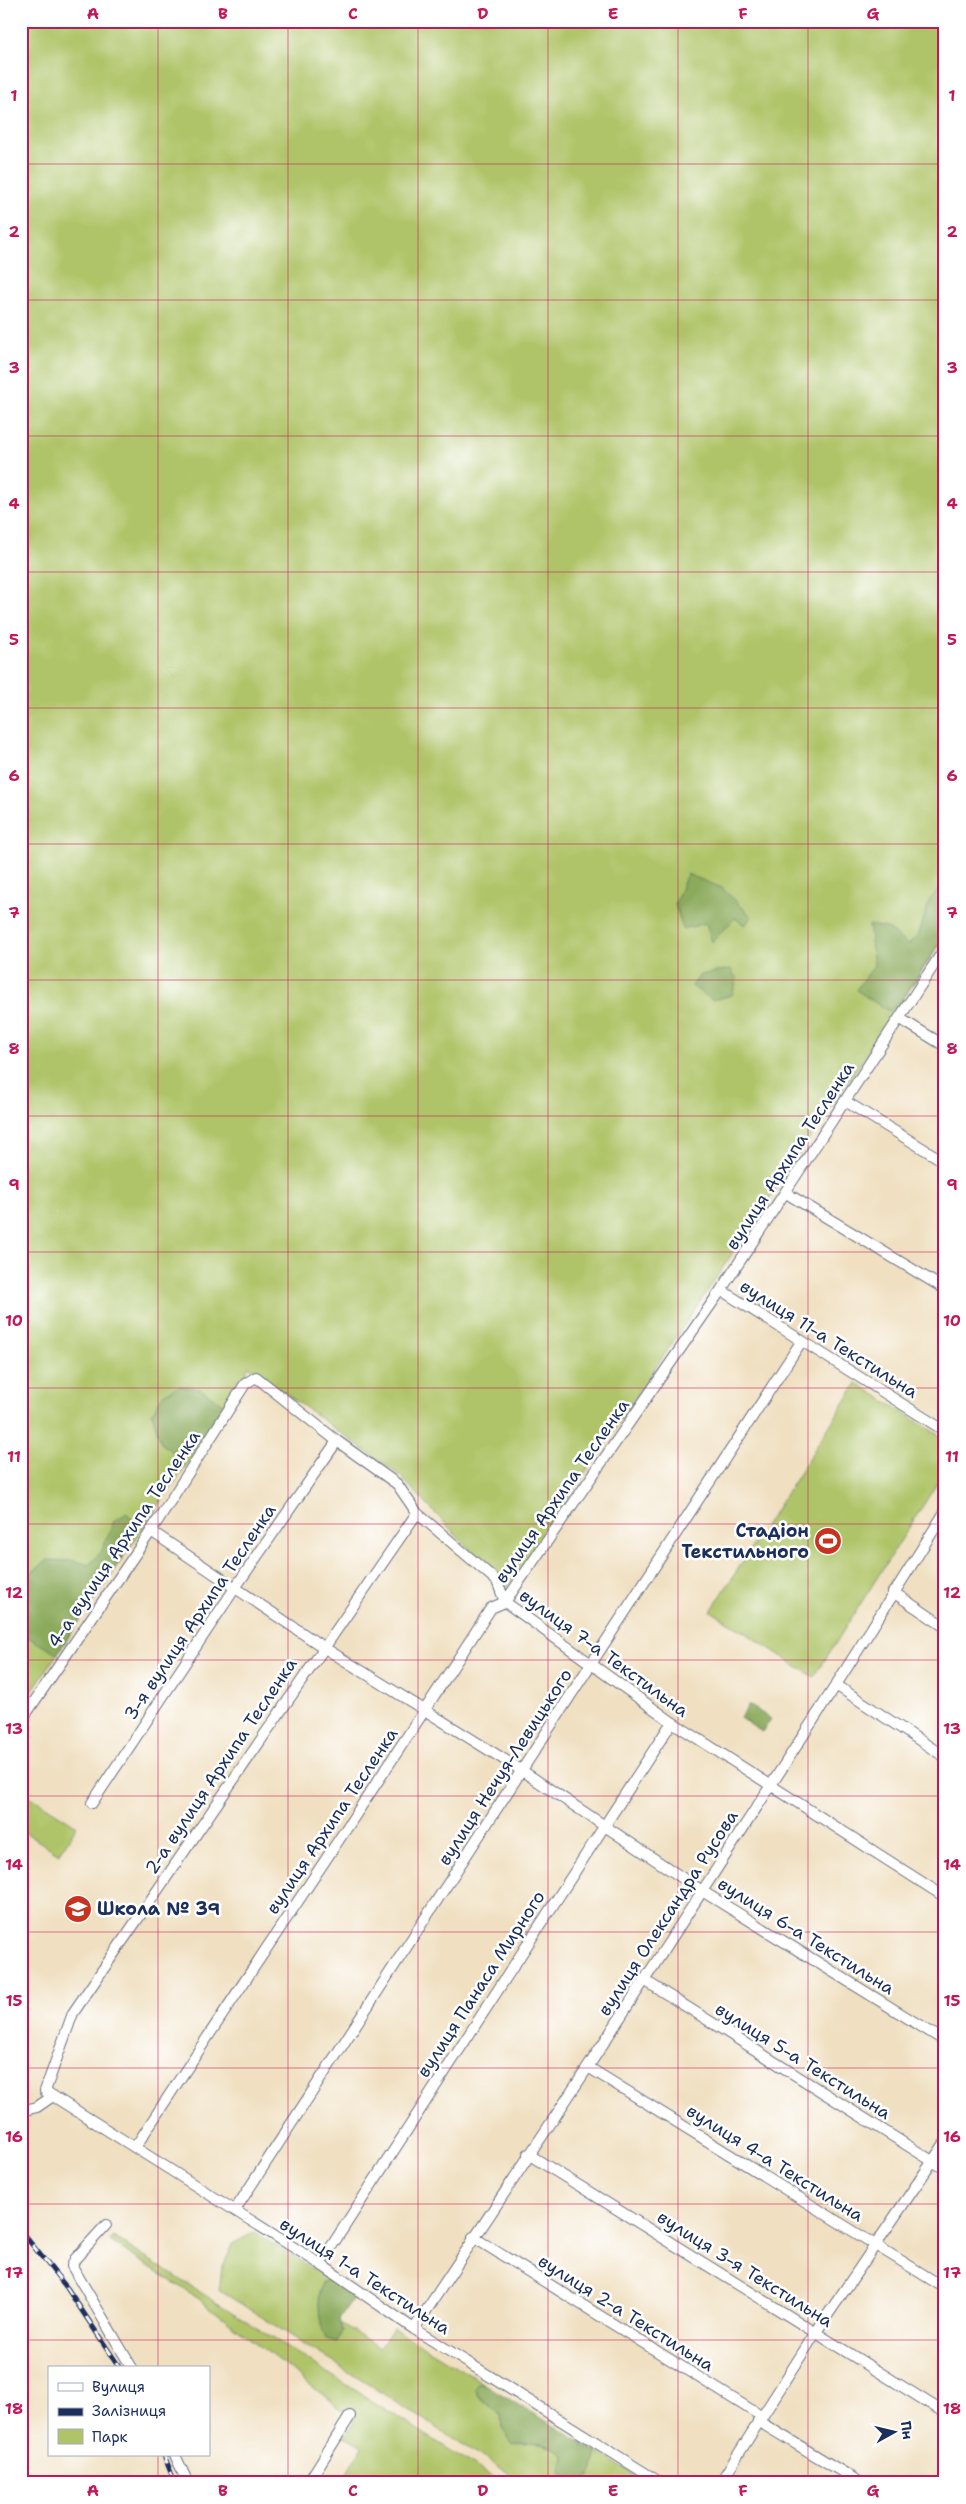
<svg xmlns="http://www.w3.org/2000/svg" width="966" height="2504" viewBox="0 0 966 2504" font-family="'Shantell Sans',sans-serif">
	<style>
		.green { fill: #afc468; stroke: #657a63 }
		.forest { fill: #8baa5c; stroke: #536c5d }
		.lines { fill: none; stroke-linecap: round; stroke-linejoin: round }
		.minor-casing { stroke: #666d81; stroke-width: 12 }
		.minor { stroke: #fff; stroke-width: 10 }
		.rail-casing { stroke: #1b2f5e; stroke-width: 5 }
		.rail { stroke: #fff; stroke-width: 3; stroke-dasharray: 9; stroke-linecap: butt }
		.grid { fill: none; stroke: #c2185b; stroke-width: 1; stroke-opacity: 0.55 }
		.labels { text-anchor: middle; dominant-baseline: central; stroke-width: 5; stroke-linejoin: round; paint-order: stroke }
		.street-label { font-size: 18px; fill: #1b2f5e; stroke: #fff }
		.poi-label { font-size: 18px; font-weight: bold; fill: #1b2f5e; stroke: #fff; text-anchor: end }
		.neatline { fill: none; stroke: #c2185b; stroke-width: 2 }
		.grid-label { font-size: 16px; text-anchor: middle; font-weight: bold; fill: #c2185b }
	</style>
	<rect width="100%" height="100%" fill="#fff"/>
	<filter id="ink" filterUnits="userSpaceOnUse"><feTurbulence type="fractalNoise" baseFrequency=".02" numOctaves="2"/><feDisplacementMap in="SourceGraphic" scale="10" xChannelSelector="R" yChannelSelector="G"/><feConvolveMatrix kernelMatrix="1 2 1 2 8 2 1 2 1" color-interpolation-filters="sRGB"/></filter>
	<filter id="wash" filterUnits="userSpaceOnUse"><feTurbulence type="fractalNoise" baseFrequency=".0096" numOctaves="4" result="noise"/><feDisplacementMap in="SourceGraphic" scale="20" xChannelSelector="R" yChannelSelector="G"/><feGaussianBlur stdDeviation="1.12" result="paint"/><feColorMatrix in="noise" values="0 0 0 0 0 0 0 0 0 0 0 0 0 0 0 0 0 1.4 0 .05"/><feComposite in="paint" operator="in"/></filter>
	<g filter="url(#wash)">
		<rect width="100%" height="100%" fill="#f0e0c1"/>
		<path class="green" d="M21 21H945V937L507 1589 399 1475 248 1366 243 1382 21 1707Z
			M857 1383 945 1439V1471L814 1677 711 1611Z
			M22 1791 77 1826 59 1854 21 1830Z
			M255 2232 330 2280 322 2282 342 2331 340 2323 380 2348 393 2328 485 2384 479 2383 480 2398 501 2415 502 2428 513 2445C552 2438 562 2454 591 2476L597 2452 645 2483H524L219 2290 222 2268 234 2243Z
			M113 2237 502 2483H341L362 2447 345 2437 354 2422 350 2416 199 2299 110 2241Z"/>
		<path class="forest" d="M687 874 722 888 752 917 745 925 735 918 712 942 706 923 683 929 675 904Z
			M945 883V935L898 1006 888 1011 856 990 874 966 869 925 887 928 908 945 919 934 930 899Z
			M731 969 737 980 732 995 712 1000 692 986 700 975Z
			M180 1386 200 1389 225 1405 207 1434 191 1452 176 1455 161 1443 152 1413 163 1394Z
			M127 1513 134 1522 122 1557 57 1654 21 1633V1580L48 1560 76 1561 89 1565 101 1552 114 1521Z
			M749 1705 771 1719 762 1732 740 1718Z
			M330 2280 355 2295 339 2319 342 2331 337 2342 326 2339C318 2321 317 2300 322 2282Z
			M479 2383 485 2384 597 2452 591 2476 574 2482 561 2473 564 2455C546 2442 535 2441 513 2446L502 2428 501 2415 480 2398 475 2389Z"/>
	</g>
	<g filter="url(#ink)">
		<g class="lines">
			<g class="minor-casing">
				<path id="minor" d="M899 1018 945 1046
					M845 1101 945 1162
					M786 1193 945 1289
					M721 1290 945 1431
					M417 1513 73 2013 45 2091 320 2264 414 2329 661 2483
					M151 1531 323 1647 521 1770 702 1891 945 2041
					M893 1592 945 1627
					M836 1685 945 1757
					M21 1721 151 1531 245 1384 256 1377 337 1441 397 1484 417 1513 497 1581 505 1602 672 1722 945 1897
					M92 1803 235 1588 337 1441
					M644 1980 945 2169
					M588 2067 945 2288
					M21 2111 37 2107 53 2096
					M136 2146C253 1966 375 1789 491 1608L505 1602 721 1290 945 948
					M528 2154 945 2413
					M235 2210 801 1342
					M106 2225 75 2259 72 2266 132 2368
					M473 2237 761 2416
					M320 2264 672 1722
					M414 2329 588 2067 836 1685 945 1512
					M758 2421 861 2483
					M175 2455 188 2483
					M308 2483 350 2416
					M720 2483 816 2332 945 2143"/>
			</g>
			<use href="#minor" class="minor"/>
			<g class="rail-casing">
				<path id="rail" d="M21 2231 67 2288 120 2368
					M164 2455 175 2483"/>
			</g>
			<use href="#rail" class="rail"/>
		</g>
	</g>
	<path class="grid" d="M158 21V2368M288 21V2483M418 21V2483M548 21V2483M678 21V2483M808 21V2483M21 164H945M21 300H945M21 436H945M21 572H945M21 708H945M21 844H945M21 980H945M21 1116H945M21 1252H945M21 1388H945M21 1524H945M21 1660H945M21 1796H945M21 1932H945M21 2068H945M21 2204H945M21 2340H945M158 2455V2483"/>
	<defs>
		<g id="stadium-disc" transform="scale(1.4375)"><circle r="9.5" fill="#c8321e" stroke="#fff"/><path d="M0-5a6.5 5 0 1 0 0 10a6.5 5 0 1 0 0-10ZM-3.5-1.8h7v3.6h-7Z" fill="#fff"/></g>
		<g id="school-disc" transform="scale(1.4375)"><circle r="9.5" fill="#c8321e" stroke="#fff"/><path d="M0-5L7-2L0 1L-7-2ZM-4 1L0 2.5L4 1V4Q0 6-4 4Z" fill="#fff"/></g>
	</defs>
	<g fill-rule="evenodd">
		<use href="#stadium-disc" x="828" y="1541"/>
		<use href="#school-disc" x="78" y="1909"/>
	</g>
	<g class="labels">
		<g class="street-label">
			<text transform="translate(790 1156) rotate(-57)">вулиця Архипа Тесленка</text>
			<text transform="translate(829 1339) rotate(32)">вулиця 11-а Текстильна</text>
			<text transform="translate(562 1491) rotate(-55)">вулиця Архипа Тесленка</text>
			<text transform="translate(124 1539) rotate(-56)">4-а вулиця Архипа Тесленка</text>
			<text transform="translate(200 1612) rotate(-56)">3-я вулиця Архипа Тесленка</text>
			<text transform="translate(604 1653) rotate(36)">вулиця 7-а Текстильна</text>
			<text transform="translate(221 1766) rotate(-56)">2-а вулиця Архипа Тесленка</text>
			<text transform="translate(505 1767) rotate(-57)">вулиця Нечуя-Левицького</text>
			<text transform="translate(332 1821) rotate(-56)">вулиця Архипа Тесленка</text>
			<text transform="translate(668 1913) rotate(-57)">вулиця Олександра Русова</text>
			<text transform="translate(806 1936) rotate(32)">вулиця 6-а Текстильна</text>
			<text transform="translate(481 1984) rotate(-57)">вулиця Панаса Мирного</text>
			<text transform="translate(803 2061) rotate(32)">вулиця 5-а Текстильна</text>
			<text transform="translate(775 2163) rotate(32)">вулиця 4-а Текстильна</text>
			<text transform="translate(745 2269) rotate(32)">вулиця 3-я Текстильна</text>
			<text transform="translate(365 2276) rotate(33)">вулиця 1-а Текстильна</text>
			<text transform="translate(626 2313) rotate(32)">вулиця 2-а Текстильна</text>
		</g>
		<g class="poi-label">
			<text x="809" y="1531">Стадіон<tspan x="809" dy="21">Текстильного</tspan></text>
			<text x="97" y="1909" text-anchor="start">Школа № 39</text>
		</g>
	</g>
	<rect width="966" height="2504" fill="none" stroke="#fff" stroke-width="55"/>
	<rect x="48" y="2366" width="162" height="90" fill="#ffffff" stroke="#a4acbf"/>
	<rect x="58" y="2383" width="25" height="8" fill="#ffffff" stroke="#a4acbf"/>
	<text x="92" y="2392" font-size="15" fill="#1b2f5e">Вулиця</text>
	<rect x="58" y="2408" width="25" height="8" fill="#1b2f5e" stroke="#a4acbf"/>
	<text x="92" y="2416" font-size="15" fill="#1b2f5e">Залізниця</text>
	<rect x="58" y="2429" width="25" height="15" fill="#afc468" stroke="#a4acbf"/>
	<text x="92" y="2442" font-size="15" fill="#1b2f5e">Парк</text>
	<g transform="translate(894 2432) rotate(82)" stroke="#ffffff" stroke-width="4" paint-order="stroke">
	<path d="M0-4L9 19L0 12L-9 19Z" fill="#1b2f5e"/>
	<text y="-8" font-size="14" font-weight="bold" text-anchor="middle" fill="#1b2f5e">Пн</text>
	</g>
	<rect x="28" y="28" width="910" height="2448" class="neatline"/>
	<g class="grid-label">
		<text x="93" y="19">A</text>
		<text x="223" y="19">B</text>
		<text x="353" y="19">C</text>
		<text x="483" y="19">D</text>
		<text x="613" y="19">E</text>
		<text x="743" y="19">F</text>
		<text x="873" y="19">G</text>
		<text x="14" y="101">1</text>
		<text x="952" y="101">1</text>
		<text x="14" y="237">2</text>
		<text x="952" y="237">2</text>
		<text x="14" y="373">3</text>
		<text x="952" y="373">3</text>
		<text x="14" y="509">4</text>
		<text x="952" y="509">4</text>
		<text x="14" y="645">5</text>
		<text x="952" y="645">5</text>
		<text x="14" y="781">6</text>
		<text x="952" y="781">6</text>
		<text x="14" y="918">7</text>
		<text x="952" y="918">7</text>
		<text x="14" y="1054">8</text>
		<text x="952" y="1054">8</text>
		<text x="14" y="1190">9</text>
		<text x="952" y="1190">9</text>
		<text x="14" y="1326">10</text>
		<text x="952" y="1326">10</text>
		<text x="14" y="1462">11</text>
		<text x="952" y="1462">11</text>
		<text x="14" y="1598">12</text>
		<text x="952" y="1598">12</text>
		<text x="14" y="1734">13</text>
		<text x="952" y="1734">13</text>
		<text x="14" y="1870">14</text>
		<text x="952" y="1870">14</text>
		<text x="14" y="2006">15</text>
		<text x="952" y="2006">15</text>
		<text x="14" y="2142">16</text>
		<text x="952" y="2142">16</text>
		<text x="14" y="2278">17</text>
		<text x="952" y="2278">17</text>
		<text x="14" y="2414">18</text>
		<text x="952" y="2414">18</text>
		<text x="93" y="2496">A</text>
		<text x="223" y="2496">B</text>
		<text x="353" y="2496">C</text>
		<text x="483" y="2496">D</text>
		<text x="613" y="2496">E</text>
		<text x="743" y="2496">F</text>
		<text x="873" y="2496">G</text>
	</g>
</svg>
